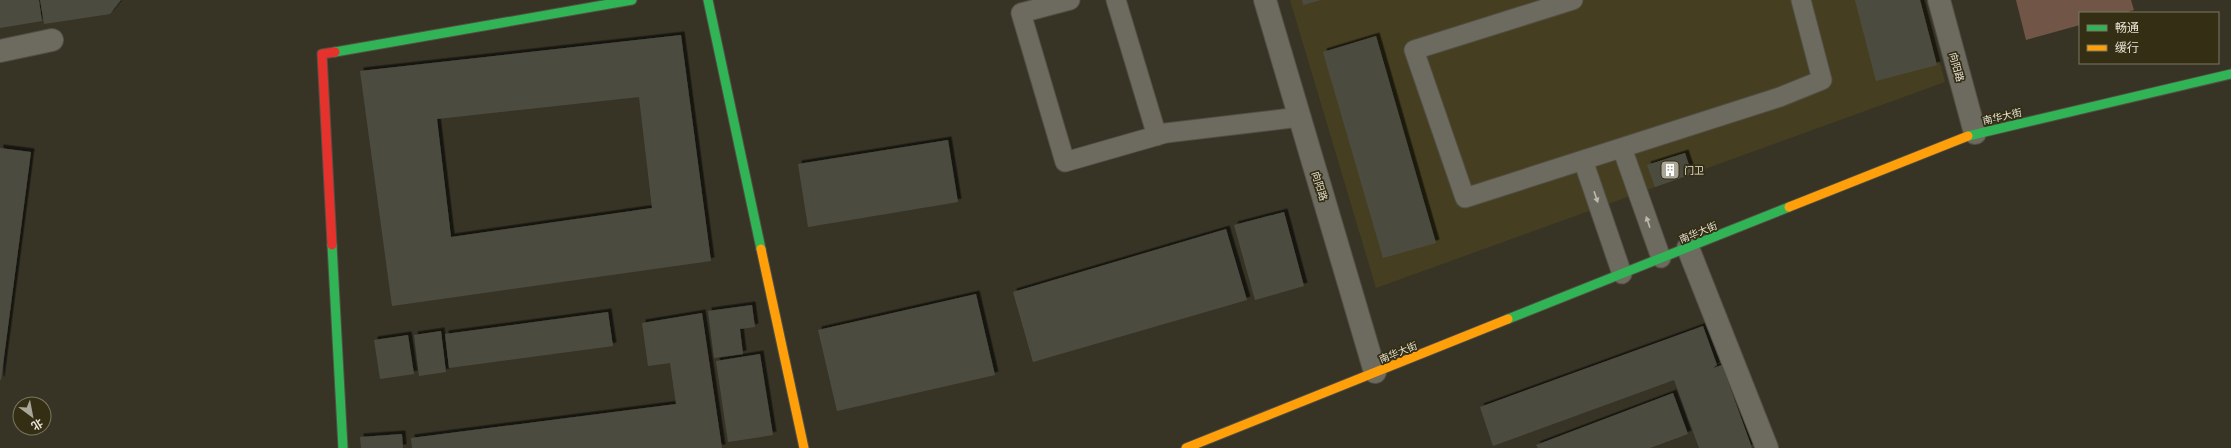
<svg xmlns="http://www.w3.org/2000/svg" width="2231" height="448" viewBox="0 0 2231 448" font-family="'Open Sans','Noto Sans SC',sans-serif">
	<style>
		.built { fill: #463e20 }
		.green { fill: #715647 }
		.building { fill: #4c4c40; fill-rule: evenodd; filter: url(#shadow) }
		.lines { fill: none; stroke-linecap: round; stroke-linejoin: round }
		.lane-casing { stroke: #524f43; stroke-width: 21 }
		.street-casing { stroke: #524f43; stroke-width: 24 }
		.fast-casing { stroke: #524f43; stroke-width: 11 }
		.slow-casing { stroke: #524f43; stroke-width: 11 }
		.jam-casing { stroke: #524f43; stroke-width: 11 }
		.lane { stroke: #6d6a60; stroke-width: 19 }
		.street { stroke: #6d6a60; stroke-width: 22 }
		.fast { stroke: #30b455; stroke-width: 9 }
		.slow { stroke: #ff9f0a; stroke-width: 9 }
		.jam { stroke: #e5322d; stroke-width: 9 }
		.oneway { fill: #bdb9ac }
		.labels { text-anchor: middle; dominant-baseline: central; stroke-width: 3.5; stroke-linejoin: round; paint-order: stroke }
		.street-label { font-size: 10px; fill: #e8e4d5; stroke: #342e15 }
		.poi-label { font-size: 10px; fill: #e8e4d5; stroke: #342e15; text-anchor: start }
	</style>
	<defs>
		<filter id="shadow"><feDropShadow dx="3.5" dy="-3.5" stdDeviation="0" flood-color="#0009"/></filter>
	</defs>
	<rect width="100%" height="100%" fill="#373426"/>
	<path class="built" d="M1290 0H1923L1945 82 1376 288Z"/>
	<path class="green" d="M2016 0H2131L2134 10 2124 13H2080V25L2026 40Z"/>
	<path class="building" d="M0 0H39L42 21 0 28Z
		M40 0H121L110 14 44 24Z
		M1302 0H1321L1303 5Z
		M1855 0H1920L1937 65 1876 81Z
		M681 35 711 261 392 306 360 71ZM639 97 652 208 451 237 437 119Z
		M1376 36 1436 243 1383 258 1323 52Z
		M948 140 958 202 808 227 798 164Z
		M0 148 31 152 1 380H0Z
		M1685 153 1692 174 1655 187 1647 165Z
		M1284 212 1304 286 1255 300 1234 225Z
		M1226 229 1247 300 1033 362 1013 292Z
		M976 294 995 375 837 411 818 330Z
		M752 305 755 327 740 329 743 354 714 358 708 311Z
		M608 312 613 346 449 368 445 334Z
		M702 313 722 448H412L411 438 676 404 670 363 648 366 642 323Z
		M1703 326 1717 365 1713 368 1722 365 1752 448H1699L1674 380 1493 446 1480 407Z
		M441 331 446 372 419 376 414 335Z
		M408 335 414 374 380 379 374 340Z
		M760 354 773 435 728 442 716 361Z
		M1673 393 1688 434 1650 448H1538L1536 445Z
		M402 434 403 448H361L360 437Z"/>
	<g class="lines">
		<g class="lane-casing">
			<path id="lane" d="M1070 0 1021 13 1065 162 1166 133 1300 117
				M1116 0 1157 136
				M1573 0 1414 50 1465 198 1780 97 1822 80 1801 0
				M1622 148 1661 258
				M1583 160 1622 274"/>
		</g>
		<g class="street-casing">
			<path id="street" d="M1265 0 1375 372
				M1939 0 1975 133
				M0 51 52 40
				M1688 248 1767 448"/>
		</g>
		<g class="fast-casing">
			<path id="fast" d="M708 0 761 249
				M335 52 632 0
				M1968 136 2231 74
				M332 245 343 448
				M1508 319 1789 207"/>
		</g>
		<g class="slow-casing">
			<path id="slow" d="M1789 207 1968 136
				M761 249 804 448
				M1186 448 1508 319"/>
		</g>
		<g class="jam-casing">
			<path id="jam" d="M332 245 322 54 335 52"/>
		</g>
		<use href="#lane" class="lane"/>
		<use href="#street" class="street"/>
		<use href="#fast" class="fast"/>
		<use href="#slow" class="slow"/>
		<use href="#jam" class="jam"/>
	</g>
	<defs><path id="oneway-solid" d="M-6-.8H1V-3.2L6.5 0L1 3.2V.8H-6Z"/></defs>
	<g class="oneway">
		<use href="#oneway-solid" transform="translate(1596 197) rotate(71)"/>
		<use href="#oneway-solid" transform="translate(1648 222) rotate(-109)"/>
	</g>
	<defs>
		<g id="building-square" transform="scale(1)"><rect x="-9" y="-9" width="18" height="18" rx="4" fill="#aaa698" stroke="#342e15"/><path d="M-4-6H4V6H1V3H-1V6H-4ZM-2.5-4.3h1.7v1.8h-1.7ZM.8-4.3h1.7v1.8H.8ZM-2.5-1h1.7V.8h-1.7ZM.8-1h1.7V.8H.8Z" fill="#fff"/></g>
	</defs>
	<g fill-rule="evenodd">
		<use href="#building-square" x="1670" y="170"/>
	</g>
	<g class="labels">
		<g class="street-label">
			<text transform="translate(1957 67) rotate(75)">向阳路</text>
			<text transform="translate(2002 116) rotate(-13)">南华大街</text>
			<text transform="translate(1320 186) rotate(73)">向阳路</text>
			<text transform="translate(1698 232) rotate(-22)">南华大街</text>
			<text transform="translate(1398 352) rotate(-22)">南华大街</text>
		</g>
		<g class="poi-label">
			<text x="1684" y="170">门卫</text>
		</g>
	</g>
	<rect x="2079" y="12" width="140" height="52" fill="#342e15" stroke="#7c7762"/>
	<rect x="2087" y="25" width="20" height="6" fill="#30b455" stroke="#7c7762"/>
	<text x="2115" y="32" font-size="12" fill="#e8e4d5">畅通</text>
	<rect x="2087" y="45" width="20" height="6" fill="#ff9f0a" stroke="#7c7762"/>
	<text x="2115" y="52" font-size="12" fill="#e8e4d5">缓行</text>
	<g transform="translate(32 416) rotate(148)"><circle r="19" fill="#342e15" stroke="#7c7762"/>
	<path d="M0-3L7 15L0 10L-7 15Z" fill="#aaa698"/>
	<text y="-6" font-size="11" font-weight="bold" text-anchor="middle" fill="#e8e4d5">北</text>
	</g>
</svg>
